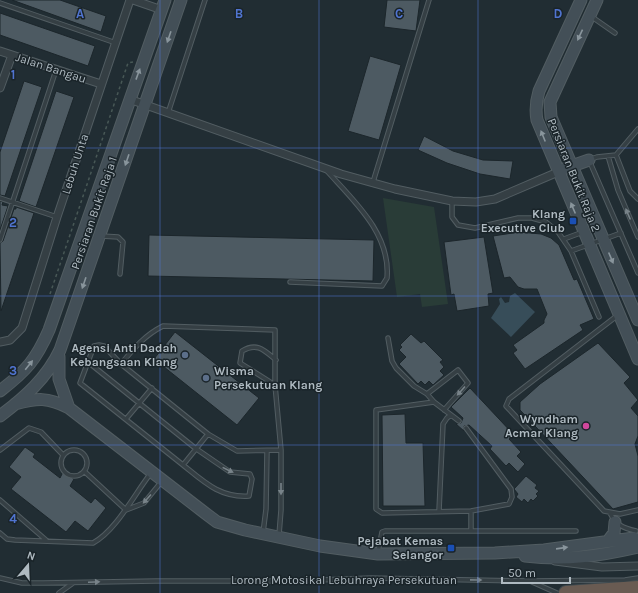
<svg xmlns="http://www.w3.org/2000/svg" width="638" height="593" viewBox="0 0 638 593" font-family="Karla,sans-serif">
	<style>
		.green { fill: #293c37 }
		.water { fill: #374d59 }
		.building { fill: #4d5a62; stroke: #1c262b }
		.lines { fill: none; stroke-linecap: round; stroke-linejoin: round }
		.lane-casing { stroke: #525d62; stroke-width: 5.5 }
		.street-casing { stroke: #525d62; stroke-width: 9 }
		.secondary-casing { stroke: #525d62; stroke-width: 13 }
		.highway-casing { stroke: #3f4a4f; stroke-width: 16 }
		.path { stroke: #485856; stroke-width: 1.5; stroke-dasharray: 3 3; stroke-linecap: butt }
		.lane { stroke: #353f44; stroke-width: 3.5 }
		.street { stroke: #353f44; stroke-width: 7 }
		.secondary { stroke: #434f57; stroke-width: 11 }
		.highway { stroke: #695b52; stroke-width: 14 }
		.oneway { fill: #89959c }
		.oneway2 { fill: #788389 }
		.grid { fill: none; stroke: #5074d0; stroke-width: 1; stroke-opacity: 0.55 }
		.transit-dot { fill: #1a4fb4; stroke: #1a2429; stroke-width: 1.5 }
		.service-dot { fill: #5c6f8a; stroke: #1a2429; stroke-width: 1.5 }
		.hotel-dot { fill: #d1479c; stroke: #1a2429; stroke-width: 1.5 }
		.labels { text-anchor: middle; dominant-baseline: central; stroke-width: 3; stroke-linejoin: round; paint-order: stroke }
		.street-label { font-size: 12px; fill: #afbac1; stroke: #1a2429 }
		.poi-label { font-size: 12px; font-weight: bold; fill: #afbac1; stroke: #1a2429; text-anchor: end }
		.grid-label { font-size: 13px; text-anchor: middle; font-weight: bold; fill: #5074d0; stroke: #1a2429; stroke-width: 3; stroke-linejoin: round; paint-order: stroke }
	</style>
	<rect width="100%" height="100%" fill="#212d33"/>
	<path class="green" d="M383 198 434 207 448 304 422 307 420 294 397 297Z"/>
	<path class="water" d="M515 293 535 312 511 337 491 318 500 304 499 299 501 297 505 303 509 302 510 296Z"/>
	<path class="building" d="M12 0H60L106 16 101 32Z
		M387 0H420L416 31 384 27Z
		M0 13 95 46 88 66 0 35Z
		M370 56 401 65 379 140 348 131Z
		M24 81 42 87 5 196 0 195V152Z
		M56 91 74 97 36 207 19 201Z
		M424 136 453 151 483 160 513 161 510 179 480 174 447 163 418 150Z
		M0 201 3 202 2 205 8 206 0 230Z
		M16 207 34 213 1 311 0 243 3 241 14 209H16Z
		M519 232 541 234 551 238 559 245 574 280 577 279 594 319 580 325 583 330 525 369 513 353 517 350 513 345 544 323V320L547 314 537 289H524L518 287 510 277 504 278 493 236Z
		M149 235 374 240 373 281 148 276Z
		M484 237 493 293 488 294 489 306 457 311 454 294 451 295 444 242Z
		M175 332 259 398 237 425 154 359Z
		M411 334 421 343 424 341 443 360 440 362 444 367 440 371 444 375 433 385 429 381 425 385 421 381 418 384 399 364 406 357 399 350 402 347 400 345Z
		M598 343 630 377 624 383 638 400 631 408 638 416V436L635 444 638 456V502L613 509 520 410V402L540 384Z
		M470 388 514 435 509 439 521 452 517 456 525 464 518 472 509 463 506 466 490 449 492 446 469 425 464 426V431L456 424 461 423 463 418 451 407Z
		M405 414 406 443H423L425 506H383L382 415Z
		M25 447 35 454 33 457 60 478 63 472 74 479 70 486 91 503 95 498 106 508 88 531 75 521 66 532 11 489 21 477 9 467Z
		M526 476 537 485 535 488 539 491 536 494 538 496 533 501 531 499 528 503 524 499 522 502 516 497 518 494 514 489Z"/>
	<g class="lines">
		<g class="lane-casing">
			<path id="lane" d="M0 3 116 43
				M592 17 615 33
				M168 113 205 0
				M638 129 616 155 597 157 589 160 638 273
				M616 155 630 191 638 199
				M608 156 618 190 638 237
				M373 182 429 0
				M0 198 57 217
				M452 201V217L458 225 475 228 518 218H532L546 222 558 232 571 251 599 317
				M101 236 118 237 123 242 120 274
				M564 239 583 232
				M0 240 56 70
				M571 251 621 233
				M290 282 382 286 387 278C391 234 354 201 327 171
				M618 315 509 399 506 406 604 511 620 514 638 510
				M388 338 392 361 396 368 414 386 427 394 434 402 459 421
				M88 362 195 448 230 472 250 474 252 479 249 496C220 498 204 482 183 465
				M121 364C134 348 145 335 163 326L275 330V385L281 450V510L279 535
				M275 385 240 363 242 351C257 342 264 350 276 360
				M427 394 458 370 468 383 444 410
				M434 402 376 410V509L382 513 471 511 509 504 512 497 511 489 466 428
				M126 419 152 388
				M208 434 183 465 80 383 94 346 99 345 104 346 121 364 208 434 237 451 281 450
				M61 463a13 13 0 1 1 26 0a13 13 0 1 1-26 0Z
				M0 450 29 428 41 432 63 455
				M85 472 126 510
				M0 500 46 540
				M126 510 144 503 162 481
				M439 511 443 424 447 418 451 415
				M471 511V531
				M610 513C616 525 623 528 636 531
				M0 533 7 539 15 540 93 543C116 531 135 493 151 473
				M263 533 266 509 267 451
				M378 552 382 532 385 531H576
				M0 578 22 583H43L156 581H293L371 578 529 581 625 580 638 578
				M532 582 557 593
				M59 593 73 583"/>
		</g>
		<g class="street-casing">
			<path id="street" d="M133 0 162 10
				M0 51 101 84
				M0 88 12 55
				M129 99 341 174 395 189 452 201 476 202 495 199 558 172
				M0 342 10 340 22 328 57 217 130 0
				M555 561 602 567 638 566"/>
		</g>
		<g class="secondary-casing">
			<path id="secondary" d="M581 0 539 91C536 101 535 109 537 120L638 359
				M597 0 550 102 551 117 638 320
				M566 168 589 160
				M59 357V379L69 408
				M0 391C26 371 36 360 49 330L165 0
				M15 404C38 398 47 397 69 408L205 513 217 522 245 530 320 546 378 554 495 553 544 550 634 538
				M0 416C24 398 47 378 60 350L181 0
				M608 541 614 533 615 522
				M525 556C567 561 598 556 638 547"/>
		</g>
		<g class="highway-casing">
			<path id="highway" d="M566 593 638 588"/>
		</g>
		<path class="path" d="M50 294 128 63 133 62"/>
		<use href="#lane" class="lane"/>
		<use href="#street" class="street"/>
		<use href="#secondary" class="secondary"/>
		<use href="#highway" class="highway"/>
	</g>
	<defs><path id="oneway-solid" d="M-6-.8H1V-3.2L6.5 0L1 3.2V.8H-6Z"/></defs>
	<g class="oneway">
		<use href="#oneway-solid" transform="translate(580 35) rotate(115)"/>
		<use href="#oneway-solid" transform="translate(169 37) rotate(109)"/>
		<use href="#oneway-solid" transform="translate(138 74) rotate(-70)"/>
		<use href="#oneway-solid" transform="translate(543 136) rotate(-112)"/>
		<use href="#oneway-solid" transform="translate(127 160) rotate(109)"/>
		<use href="#oneway-solid" transform="translate(573 208) rotate(-113)"/>
		<use href="#oneway-solid" transform="translate(611 258) rotate(67)"/>
		<use href="#oneway-solid" transform="translate(84 283) rotate(109)"/>
		<use href="#oneway-solid" transform="translate(29 365) rotate(-51)"/>
		<use href="#oneway-solid" transform="translate(562 548) rotate(-8)"/>
	</g>
	<g class="oneway2">
		<use href="#oneway-solid" transform="translate(628 214) rotate(-113)"/>
		<use href="#oneway-solid" transform="translate(461 391) rotate(132)"/>
		<use href="#oneway-solid" transform="translate(228 470) rotate(26)"/>
		<use href="#oneway-solid" transform="translate(281 489) rotate(90)"/>
		<use href="#oneway-solid" transform="translate(147 499) rotate(132)"/>
		<use href="#oneway-solid" transform="translate(476 580) rotate(1)"/>
		<use href="#oneway-solid" transform="translate(94 582) rotate(-2)"/>
	</g>
	<path class="grid" d="M160 0V593M319 0V593M478 0V593M0 148H638M0 296H638M0 445H638"/>
	<g class="transit-dot">
		<rect x="569" y="217" width="8" height="8" rx="2"/>
		<rect x="447" y="544" width="8" height="8" rx="2"/>
	</g>
	<g class="service-dot">
		<circle cx="185" cy="355" r="4"/>
		<circle cx="206" cy="378" r="4"/>
	</g>
	<circle class="hotel-dot" cx="586" cy="426" r="4"/>
	<g class="labels">
		<g class="street-label">
			<text transform="translate(51 68) rotate(18)">Jalan Bangau</text>
			<text transform="translate(75 164) rotate(-72)">Lebuh Unta</text>
			<text transform="translate(574 175) rotate(68)">Persiaran Bukit Raja 2</text>
			<text transform="translate(94 213) rotate(-71)">Persiaran Bukit Raja 1</text>
			<text x="344" y="580">Lorong Motosikal Lebuhraya Persekutuan</text>
		</g>
		<g class="poi-label">
			<text x="565" y="214">Klang<tspan x="565" dy="14">Executive Club</tspan></text>
			<text x="177" y="348">Agensi Anti Dadah<tspan x="177" dy="14">Kebangsaan Klang</tspan></text>
			<text x="214" y="371" text-anchor="start">Wisma<tspan x="214" dy="14">Persekutuan Klang</tspan></text>
			<text x="578" y="419">Wyndham<tspan x="578" dy="14">Acmar Klang</tspan></text>
			<text x="443" y="541">Pejabat Kemas<tspan x="443" dy="14">Selangor</tspan></text>
		</g>
	</g>
	<g class="grid-label">
		<text x="80" y="18">A</text>
		<text x="239" y="18">B</text>
		<text x="399" y="18">C</text>
		<text x="558" y="18">D</text>
		<text x="13" y="79">1</text>
		<text x="13" y="227">2</text>
		<text x="13" y="375">3</text>
		<text x="13" y="523">4</text>
	</g>
	<g transform="translate(28 565) rotate(19)" stroke="#1a2429" stroke-width="3" paint-order="stroke">
	<path d="M0-3L7 15L0 10L-7 15Z" fill="#afbac1"/>
	<text y="-6" font-size="11" font-weight="bold" text-anchor="middle" fill="#afbac1">N</text>
	</g>
	<path d="M502 577v6h68v-6" fill="none" stroke="#afbac1" stroke-width="2"/>
	<text x="508" y="577" font-size="12" fill="#afbac1" stroke="#1a2429" stroke-width="3" paint-order="stroke">50 m</text>
</svg>
